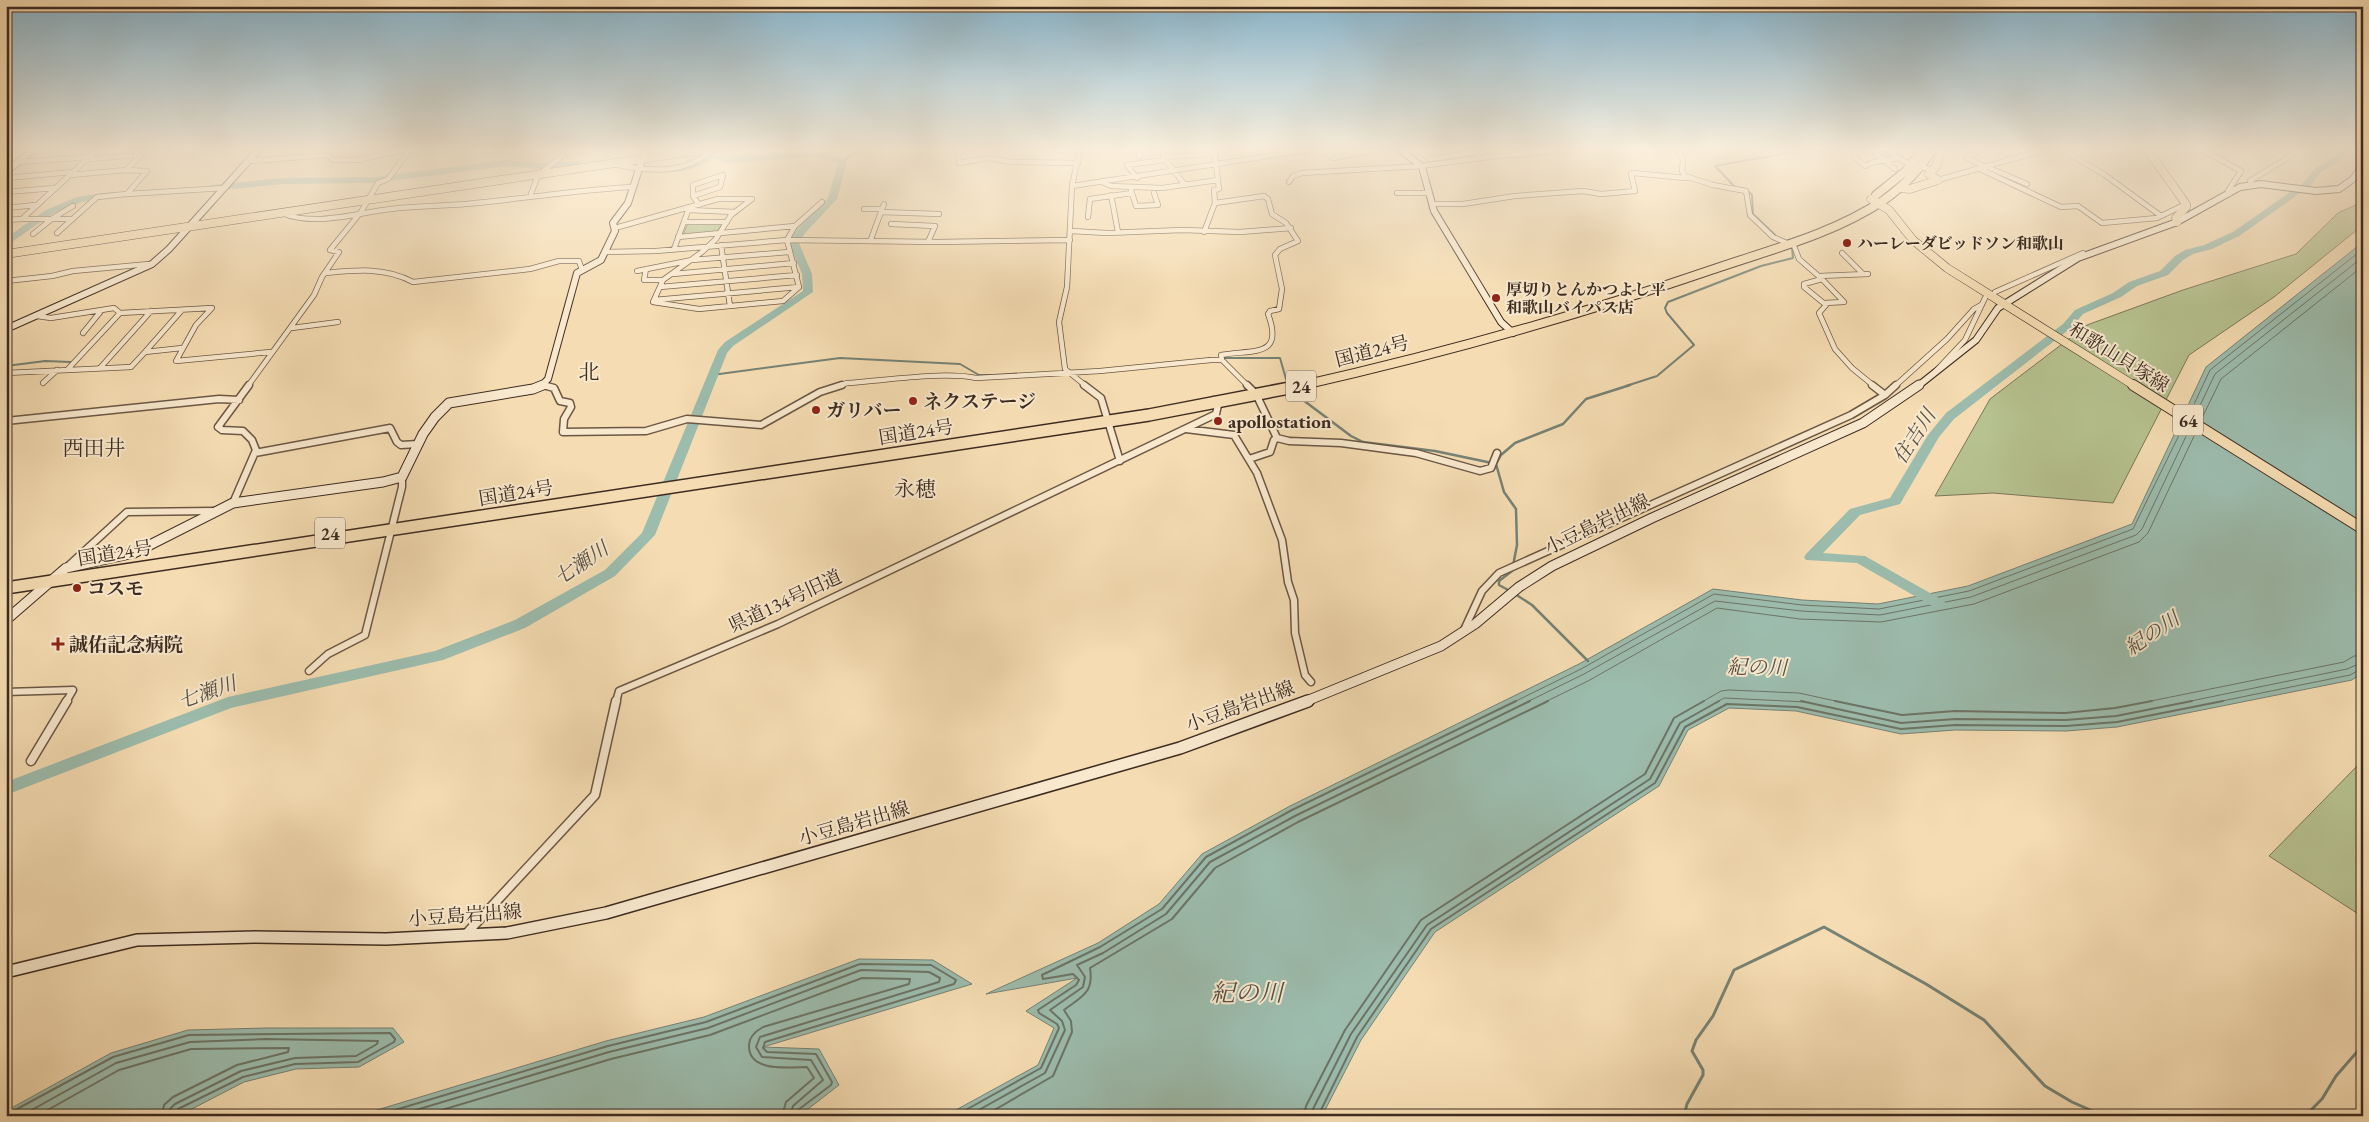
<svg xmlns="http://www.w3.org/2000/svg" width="2369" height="1122" viewBox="0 0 2369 1122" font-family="'EB Garamond','Noto Serif JP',serif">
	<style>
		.green { fill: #b6c290; stroke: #7a7658 }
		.water { fill: #9cbcad; stroke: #768275 }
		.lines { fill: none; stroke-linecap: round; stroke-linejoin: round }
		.shore-far1 { stroke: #6c7466; stroke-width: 1 }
		.shore { stroke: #6c7466; stroke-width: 2 }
		.stream-far2 { stroke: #768275; stroke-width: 2 }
		.stream-far1 { stroke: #768275; stroke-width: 2.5 }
		.stream { stroke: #768275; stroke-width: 3 }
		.river { fill: #9cbcad; fill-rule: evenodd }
		.street-far2-casing { stroke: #6b5744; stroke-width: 6 }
		.street-far1-casing { stroke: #6b5744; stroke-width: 9 }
		.street-casing { stroke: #6b5744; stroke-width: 11 }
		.secondary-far2-casing { stroke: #3d2b20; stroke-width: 8 }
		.secondary-far1-casing { stroke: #3d2b20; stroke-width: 11 }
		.secondary-casing { stroke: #3d2b20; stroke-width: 14 }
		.primary-far1-casing { stroke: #3d2b20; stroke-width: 9 }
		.primary-casing { stroke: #3d2b20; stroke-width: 12 }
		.highway-far1-casing { stroke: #3d2b20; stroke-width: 10 }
		.highway-casing { stroke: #3d2b20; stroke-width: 14 }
		.street-far2 { stroke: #f8e8cd; stroke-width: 4.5 }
		.street-far1 { stroke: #f8e8cd; stroke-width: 6 }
		.street { stroke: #f8e8cd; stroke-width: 8 }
		.secondary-far2 { stroke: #f8e8cd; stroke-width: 6 }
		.secondary-far1 { stroke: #f8e8cd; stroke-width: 9 }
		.secondary { stroke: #f8e8cd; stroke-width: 11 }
		.primary-far1 { stroke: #f5dcb2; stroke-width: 8 }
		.primary { stroke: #f5dcb2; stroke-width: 10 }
		.highway-far1 { stroke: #f5dcb2; stroke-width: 8 }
		.highway { stroke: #f5dcb2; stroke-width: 11 }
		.poi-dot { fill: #8f2418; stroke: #f8e8cd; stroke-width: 2 }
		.labels { text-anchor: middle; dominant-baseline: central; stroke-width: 4; stroke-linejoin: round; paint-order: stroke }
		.far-poi-label { font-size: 16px; font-weight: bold; fill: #3d2b20; stroke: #f8e8cd; text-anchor: start }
		.shield { fill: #f8e8cd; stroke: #756454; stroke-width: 1 }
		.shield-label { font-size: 18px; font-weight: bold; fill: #3d2b20 }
		.street-label { font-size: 19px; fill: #3d2b20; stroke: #f8e8cd }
		.poi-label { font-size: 19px; font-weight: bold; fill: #3d2b20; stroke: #f8e8cd; text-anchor: start }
		.water-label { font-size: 20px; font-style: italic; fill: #554f43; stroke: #f8e8cd }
		.quarter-label { font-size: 21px; fill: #3d2b20; stroke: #f8e8cd }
		.near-water-label { font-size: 24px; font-style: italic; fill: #554f43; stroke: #f8e8cd }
	</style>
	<rect width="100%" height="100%" fill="#f5dcb2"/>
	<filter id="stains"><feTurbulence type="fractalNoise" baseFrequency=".004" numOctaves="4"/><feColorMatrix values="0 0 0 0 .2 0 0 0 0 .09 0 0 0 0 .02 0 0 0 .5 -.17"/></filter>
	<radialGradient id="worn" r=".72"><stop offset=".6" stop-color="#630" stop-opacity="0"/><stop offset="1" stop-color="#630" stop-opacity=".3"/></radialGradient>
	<path class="green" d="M2360 203H2363V225L2274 297 2189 355 2113 503 1993 493 1935 496 1990 399 2087 325 2183 290 2296 254 2338 213Z
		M688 223H723L716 233 683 235Z
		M2362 761H2363V917L2269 856Z"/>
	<path class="water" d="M2363 242V672L2352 680 2117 727 2066 731 1955 730 1901 734 1796 711 1729 708 1688 730 1659 786 1435 932 1361 1040 1322 1116H945L1038 1065 1054 1028 1026 1011 1077 978 986 994 1098 943 1159 904 1202 854 1290 806 1579 664 1713 589 1802 600 1878 604 1968 586 2132 524 2206 367Z
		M859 959 933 960 972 984 763 1047 819 1049 839 1085 799 1116H357L606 1041 704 1017Z
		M266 1028H393L404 1042 359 1067 296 1069 244 1082 188 1111 174 1116H6V1111L111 1053 188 1030Z"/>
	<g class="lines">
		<path class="shore-far1" d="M2190 413 2210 370 2363 249
			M2195 416 2215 374 2363 257
			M2201 420 2221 379 2363 266
			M1514 702 1581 669 1714 594 1802 605 1879 609 1969 591 2133 529 2184 425
			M1527 702 1584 674 1715 601 1801 611 1880 615 1971 597 2136 535 2142 529 2190 428
			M1545 702 1588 681 1717 608 1800 619 1881 622 1974 604 2139 542 2148 533 2196 432
			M1702 702 1721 691 1729 690 1799 693 1840 702
			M1717 702 1724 698 1806 702
			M2146 702 2344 662 2354 656 2363 655
			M2186 702 2347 669 2363 662
			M2217 702 2350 675 2363 668"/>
		<path class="shore" d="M1801 701 1901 723 1955 719 2066 720 2116 716 2192 701
			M1835 701 1902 715 1955 711 2065 713 2115 708 2152 701
			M6 1115 113 1057 189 1035 390 1033 395 1039 394 1042 358 1062 295 1064 243 1077 178 1109 176 1116
			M21 1116 116 1063 190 1042 266 1039 378 1041 377 1044 356 1056 295 1058 241 1071 175 1104 170 1109 169 1116
			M37 1116 119 1070 191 1049 289 1048 288 1052 237 1065 173 1097 164 1105 162 1116
			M375 1116 608 1046 706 1022 860 964 931 965 956 980 954 984 765 1042 763 1048 767 1052 816 1054 832 1082 831 1085 798 1110 796 1116
			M396 1116 609 1052 708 1028 861 970 929 972 940 978 939 982 760 1037 756 1047 762 1057 811 1060 823 1080 793 1106 790 1116
			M422 1116 611 1059 710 1035 862 978 910 979 909 984 763 1027C756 1031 749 1036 749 1045 748 1073 789 1067 807 1067L814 1078 786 1102 782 1116
			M955 1116 1041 1068 1059 1028 1057 1024 1039 1013 1038 1010 1076 985 1079 980 1073 974 1043 979 1042 975 1100 947 1162 909 1206 857 1292 810 1516 701
			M968 1116 1045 1073 1065 1030 1062 1021 1050 1010 1083 987 1085 977 1077 965 1103 953 1166 914 1210 862 1295 816 1530 701
			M984 1116 1053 1076 1072 1032 1071 1021 1064 1010C1082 996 1094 993 1090 968L1172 919 1215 868 1298 822 1548 701
			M1304 1116 1306 1106 1345 1030 1421 920 1645 774 1674 718 1704 701
			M1312 1116 1313 1109 1351 1034 1427 925 1650 779 1680 723 1719 701
			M1318 1116 1357 1037 1431 929 1655 783 1685 727 1727 704 1797 707 1901 729 1955 725 2066 726 2117 722 2223 701"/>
		<path class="stream-far2" d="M709 158 716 150
			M843 162 851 155 873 148
			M1735 187 1715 166 1788 153 1884 148
			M1746 189 1752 195 1753 214 1775 235
			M1209 358H1280L1286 379
			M6 366 45 361 71 362
			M712 375 840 358 960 364 979 375H992
			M1626 386 1657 376 1694 345 1667 313 1665 308 1668 302 1761 266 1793 258 1792 248"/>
		<path class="stream-far1" d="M1295 394 1351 436 1363 442 1435 451 1492 463
			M1510 591 1499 585V581L1512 571 1517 545 1516 509 1504 492 1496 464 1501 455 1515 443 1563 424 1586 399 1630 385
			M1515 594 1532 605 1588 661"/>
		<path class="stream" d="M1684 1116 1687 1104 1703 1075V1070L1692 1051 1696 1040 1713 1016 1734 970 1824 927 1926 984 1984 1020 2045 1086 2072 1102 2104 1116
			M2305 1116 2322 1099 2336 1076 2363 1045"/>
		<path class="river" d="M716 148H736L723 153V156L727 157 819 151 847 162 837 199 805 233 799 243 812 274 813 292 733 346 727 353 655 535 615 576 525 628 443 660 231 708 6 795V782L228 697 435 651 515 620 605 570 642 533 718 350 725 342 803 291 802 274 789 243 798 228 828 198 838 163 818 157 726 163 714 158C703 165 675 178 663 169L667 166 693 164Z
			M2341 148H2349L2341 160 2321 172 2309 187 2239 236 2212 249 2193 254 2183 260 2168 275 2137 286 2121 297 2083 314 2071 328 1954 419 1939 437 1900 504 1860 515 1823 553 1865 556 1944 601 1946 604 1944 607H1934L1857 563 1806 560 1804 557 1806 554 1850 509 1890 498 1928 435 1946 413 2063 324 2075 310 2113 293 2129 282 2160 271 2175 256 2185 250 2204 245 2233 232 2303 183 2315 168 2335 156Z
			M505 160 541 163 578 161 582 164 578 167 541 169 505 166 375 183 283 184 211 191 206 188 211 185 283 178 375 177Z
			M112 192 115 193V197L82 202 52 214 6 246V238L46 210 77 197Z"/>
		<g class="street-far2-casing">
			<path id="street-far2" d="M956 148 959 153V163L989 158 1011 162 1078 163
				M1080 148 1072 186 1067 287 1059 322 1065 369 1086 386
				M1132 148H1156
				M1162 148 1165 157
				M1321 148 1333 158 1387 148
				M1415 148 1430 159 1475 152 1472 148
				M1436 148H1440
				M1677 148 1683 160 1682 171 1685 176
				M1884 148 1905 162 1932 170
				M2059 148 2105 175 2161 216
				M2199 148 2241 171 2228 191 2229 194
				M2277 148H2285
				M1138 149 1140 157
				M1873 151 1895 169
				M1976 153 1966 157 1985 167
				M1853 156 1865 166 1874 162 1899 158
				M87 159 141 155 126 170
				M249 161 328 155 333 160H358L407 149
				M18 162 90 157
				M613 164C646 171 687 176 712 149
				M1987 167 2027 184
				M1980 169 2061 207 2078 206 2102 223 2157 218 2186 204
				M543 171 562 156 566 148
				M70 175 126 170 147 171 127 194
				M723 175 720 187 693 196V185Z
				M6 178 73 172
				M1137 178 1127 165 1165 160
				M1938 180 2051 148
				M1289 182 1293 176 1302 173 1421 166 1488 157 1586 148
				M1104 183 1111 186 1162 188 1218 180
				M1185 185 1163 157 1213 154
				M2252 185 2250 181 2303 148
				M1072 186 1321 148
				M1131 190 1136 206 1158 205 1154 193
				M6 192 55 188
				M1397 193H1429
				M127 194 224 188
				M531 194 538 175
				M1111 195 1118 232
				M693 196 699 205
				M1215 203 1264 196 1268 199 1272 214 1286 223 1298 241 1280 249 1275 255 1282 289 1279 309 1270 311 1268 314C1285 359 1251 349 1221 355L1222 360
				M1432 204H1463L1515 196 1583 191 1601 194 1635 191 1631 174 1633 173 1686 178 1685 176 1713 185 1746 191 1750 215 1773 237 1794 246 1799 259 1822 279 1804 284V287L1826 305 1819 313 1835 349 1852 368 1874 386
				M6 208 36 205
				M864 209H882
				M689 210 735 212
				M881 212 939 214
				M282 213C315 227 356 213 391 209 416 206 441 206 466 204 522 199 576 190 632 187
				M1088 217 1090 199 1132 193
				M53 218 73 206
				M22 219H73
				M6 220 22 219 99 148
				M684 222H727
				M891 224 935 226 928 242
				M615 228 718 199H752L731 215 716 239 702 252 663 280 653 302 699 309 783 301 799 287 787 240 795 226 822 202
				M1071 231 1107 233 1182 230 1240 232 1291 228
				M1204 232 1215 203 1214 190 1219 189 1214 148
				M57 233 97 197 126 194
				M33 234 53 218
				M678 237 795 226
				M871 239 884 204
				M721 245 730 306
				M674 249 689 208
				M330 250 361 212 378 183 388 179 409 151 407 149
				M605 252 656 251 787 240 937 242 1070 240
				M1842 253 1863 274
				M646 269 644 280H663
				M637 271 692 260 789 252
				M326 273C356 270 385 267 413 282L530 269 559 261H579L582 270
				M673 274 794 263
				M1819 276 1868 274
				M1822 279 1844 302 1824 303
				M6 281 52 276 73 271 149 264
				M660 287 797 275
				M1995 292 2083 253
				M654 300 799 287
				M37 316 51 318 114 308 120 313
				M292 328 338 322
				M83 333 101 311
				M145 352 182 310
				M100 368 151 311
				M67 370 120 313 212 308 196 325 176 361 271 352
				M6 373 131 367 145 352 182 348
				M1933 374 1965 340 1985 298
				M43 383 57 370
				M543 385 546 386
				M248 386 314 295 322 277 339 252 330 250
				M838 386 847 383C883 381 942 371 976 378L1100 371 1211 360H1222L1248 386
				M1895 386 1947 339 1974 309 1981 305"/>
		</g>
		<g class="street-far1-casing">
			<path id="street-far1" d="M543 385 554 388 560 401 570 403 571 407 564 419 563 432 646 431 687 419 761 425 820 392 842 385
				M1084 385 1101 398 1120 461
				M1247 385 1253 391
				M1872 385 1885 395
				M1257 396 1277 438
				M6 421 219 399 239 400
				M1186 429 1234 435 1257 473 1282 540 1288 582 1294 600 1295 633 1305 675 1311 682
				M1277 438 1289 441 1341 443 1416 453 1480 471 1491 468 1497 453
				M255 453 390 428 397 442 401 445 418 444
				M1249 459 1270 452 1274 440 1277 438
				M233 503 256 450 252 440 243 431 222 430 218 427 249 385
				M67 567 127 512 215 511
				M1464 630 1482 591 1499 573 1851 415 1885 395 1896 385
				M309 671 328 654 365 635 402 487V477
				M6 692 73 690 66 702
				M616 702 619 691 778 624 1216 414 1218 405 1214 400"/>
		</g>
		<g class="street-casing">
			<path id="street" d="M31 761 67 701
				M466 934 595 795 616 701"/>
		</g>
		<g class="secondary-far2-casing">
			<path id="secondary-far2" d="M1398 148 1422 167 1434 211 1501 322 1513 333
				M6 172 35 148
				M6 329 152 264 169 249 260 148
				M541 386 548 379 577 273 601 260 615 231 613 223 628 203 646 148
				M1918 386 1976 340 1998 308 2078 258 2177 222 2240 187 2261 184 2316 191 2339 189 2353 179 2363 165"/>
		</g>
		<g class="secondary-far1-casing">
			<path id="secondary-far1" d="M6 620 66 568 134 553 233 503 383 482 402 477 423 434 435 417 449 403 533 389 543 385
				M1304 702 1441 646 1475 624 1519 587 1552 566 1652 518 1863 423 1919 385"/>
		</g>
		<g class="secondary-casing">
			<path id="secondary" d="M6 972 137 940 255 937 386 939 507 933 606 913 1180 748 1308 701"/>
		</g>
		<g class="primary-far1-casing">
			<path id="primary-far1" d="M2146 148 2186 204V207L2176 218 2177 222
				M1938 180 1929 174 1937 165 1941 148
				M1901 188 1910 189 1938 180
				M1871 199 1889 210 1913 240 1947 268 2135 386
				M6 254 715 148"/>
		</g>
		<g class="primary-casing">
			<path id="primary" d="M2133 385 2363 529"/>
		</g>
		<g class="highway-far1-casing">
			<path id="highway-far1" d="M1876 195 1906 171 1924 148
				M1299 386C1441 354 1580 315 1717 268 1773 249 1835 233 1884 200 1905 185 1920 170 1933 148"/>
		</g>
		<g class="highway-casing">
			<path id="highway" d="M6 588 1149 415 1305 385"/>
		</g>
		<use href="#street-far2" class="street-far2"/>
		<use href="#street-far1" class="street-far1"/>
		<use href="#street" class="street"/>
		<use href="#secondary-far2" class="secondary-far2"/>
		<use href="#secondary-far1" class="secondary-far1"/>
		<use href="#secondary" class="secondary"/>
		<use href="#primary-far1" class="primary-far1"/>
		<use href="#primary" class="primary"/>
		<use href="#highway-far1" class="highway-far1"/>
		<use href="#highway" class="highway"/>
	</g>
	<linearGradient id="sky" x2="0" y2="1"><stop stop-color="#89b7d0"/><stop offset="0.49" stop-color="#faefdc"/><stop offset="1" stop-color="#faefdc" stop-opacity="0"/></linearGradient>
	<rect width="2369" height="305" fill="url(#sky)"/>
	<g class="poi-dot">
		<circle cx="1847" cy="243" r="5"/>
		<circle cx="1496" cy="298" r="5"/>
		<circle cx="913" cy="401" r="5"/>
		<circle cx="816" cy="410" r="5"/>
		<circle cx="1218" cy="421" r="5"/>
		<circle cx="77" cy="588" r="5"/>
		<path d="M55.5 636.5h5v5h5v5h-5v5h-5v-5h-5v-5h5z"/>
	</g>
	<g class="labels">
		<g class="far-poi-label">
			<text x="1857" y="243">ハーレーダビッドソン和歌山</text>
			<text x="1506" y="289">厚切りとんかつよし平<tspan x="1506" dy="18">和歌山バイパス店</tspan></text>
		</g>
		<g class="shield">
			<rect x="1286" y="370.5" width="30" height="31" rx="4"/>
			<rect x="2173" y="404.5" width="30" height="31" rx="4"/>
			<rect x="315" y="517.5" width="30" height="31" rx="4"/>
		</g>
		<g class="shield-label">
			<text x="1301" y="386">24</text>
			<text x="2188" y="420">64</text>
			<text x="330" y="533">24</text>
		</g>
		<g class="street-label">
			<text transform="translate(1372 351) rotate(-14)">国道24号</text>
			<text transform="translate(2119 357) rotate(32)">和歌山貝塚線</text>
			<text transform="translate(916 432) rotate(-9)">国道24号</text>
			<text transform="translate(516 493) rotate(-9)">国道24号</text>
			<text transform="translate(1597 524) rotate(-26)">小豆島岩出線</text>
			<text transform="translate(115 553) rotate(-9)">国道24号</text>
			<text transform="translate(785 601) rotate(-25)">県道134号旧道</text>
			<text transform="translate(1240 706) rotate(-20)">小豆島岩出線</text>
			<text transform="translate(854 823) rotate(-16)">小豆島岩出線</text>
			<text transform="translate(465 915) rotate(-4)">小豆島岩出線</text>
		</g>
		<g class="poi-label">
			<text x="923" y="401">ネクステージ</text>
			<text x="826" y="410">ガリバー</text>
			<text x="1228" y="421">apollostation</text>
			<text x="87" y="588">コスモ</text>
			<text x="69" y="644">誠佑記念病院</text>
		</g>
		<g class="water-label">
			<text transform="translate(1914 436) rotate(-57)">住吉川</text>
			<text transform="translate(581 563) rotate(-34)">七瀬川</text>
			<text transform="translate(2152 633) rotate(-34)">紀の川</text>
			<text transform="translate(1757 667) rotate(1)">紀の川</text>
			<text transform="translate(207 692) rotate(-19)">七瀬川</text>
		</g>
		<g class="quarter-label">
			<text x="589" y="371">北</text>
			<text x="94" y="447">西田井</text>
			<text x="915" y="488">永穂</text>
		</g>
		<g class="near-water-label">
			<text x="1247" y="992">紀の川</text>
		</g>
	</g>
	<rect width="2369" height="1122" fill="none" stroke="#f5dcb2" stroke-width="25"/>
	<rect x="8" y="8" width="2354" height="1107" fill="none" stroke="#3d2b20" stroke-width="2.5"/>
	<rect x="12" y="12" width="2344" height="1097" fill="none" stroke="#3d2b20"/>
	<rect width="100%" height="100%" filter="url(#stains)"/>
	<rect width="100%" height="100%" fill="url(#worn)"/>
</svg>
